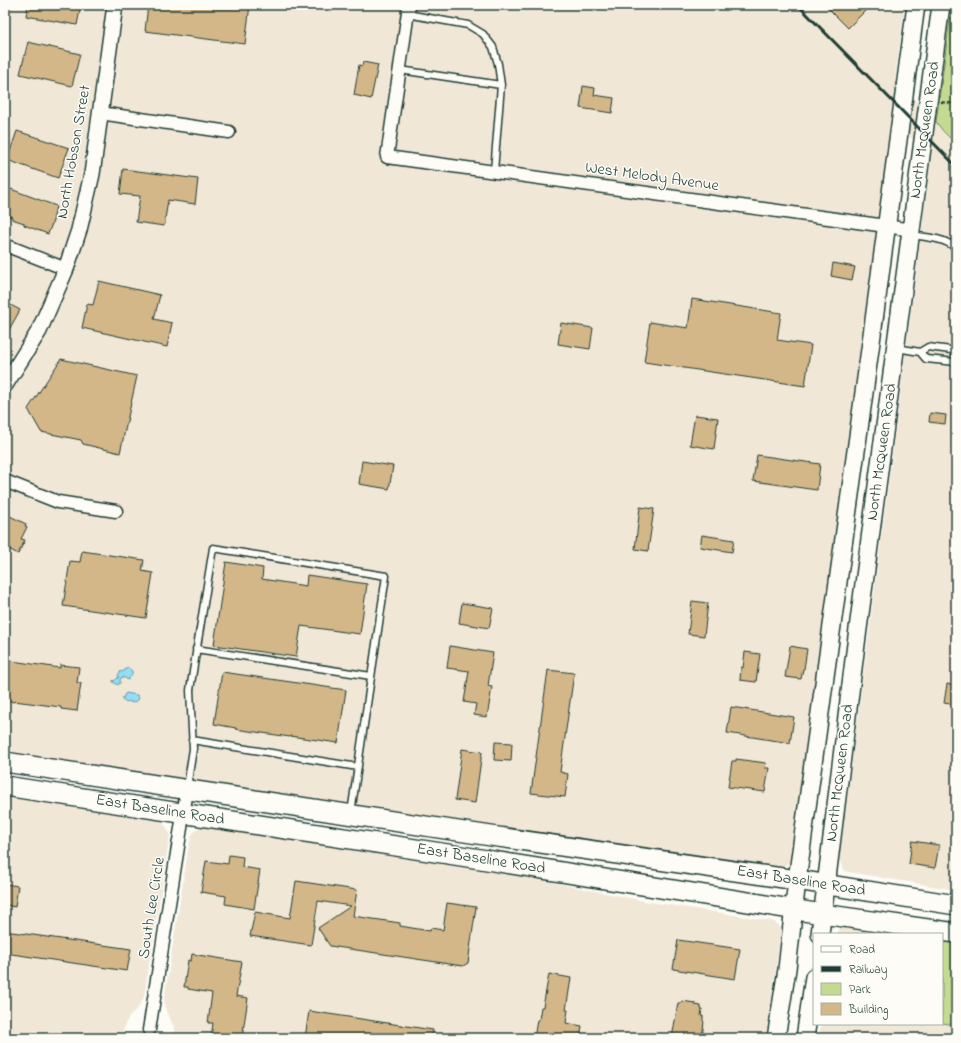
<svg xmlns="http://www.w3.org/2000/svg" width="961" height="1043" viewBox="0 0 961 1043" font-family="'Indie Flower',sans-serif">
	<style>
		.built { fill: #f1e7d6 }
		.green { fill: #c3da90; stroke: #718c62 }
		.water { fill: #95dcf7; stroke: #669ca9 }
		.building { fill: #d4b789; stroke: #1f3d34 }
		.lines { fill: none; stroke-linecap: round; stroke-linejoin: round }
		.service-casing { stroke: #1f3d34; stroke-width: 9 }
		.minor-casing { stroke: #1f3d34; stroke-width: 15 }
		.tertiary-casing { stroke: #1f3d34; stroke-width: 18 }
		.secondary-casing { stroke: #1f3d34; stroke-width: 20 }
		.primary-casing { stroke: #1f3d34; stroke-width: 22 }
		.path { stroke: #1f3d34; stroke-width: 2; stroke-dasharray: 4 3; stroke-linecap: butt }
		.service { stroke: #fdfcf7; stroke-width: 6 }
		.minor { stroke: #fdfcf7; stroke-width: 12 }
		.tertiary { stroke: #fdfcf7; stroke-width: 15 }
		.secondary { stroke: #fdfcf7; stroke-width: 17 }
		.primary { stroke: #fdfcf7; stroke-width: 19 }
		.rail { stroke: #1f3d34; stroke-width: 3 }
		.labels { text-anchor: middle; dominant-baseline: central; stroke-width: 3; stroke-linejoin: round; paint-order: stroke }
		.street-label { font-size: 16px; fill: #1f3d34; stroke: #fdfcf7 }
	</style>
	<rect width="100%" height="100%" fill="#fdfcf7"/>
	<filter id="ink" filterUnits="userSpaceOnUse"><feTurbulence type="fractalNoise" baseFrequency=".025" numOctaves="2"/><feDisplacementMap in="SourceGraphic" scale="8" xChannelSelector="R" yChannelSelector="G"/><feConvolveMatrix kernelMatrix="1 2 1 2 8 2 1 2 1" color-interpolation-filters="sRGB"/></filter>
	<g filter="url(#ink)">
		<path class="built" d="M5 5H905L895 79 936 122 943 131 956 144V890L848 872 844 870 839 860 931 158 891 118 793 853 790 862 784 866 778 868 490 826 5 752Z
			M5 796 147 818 161 821 167 828 170 834 144 997 138 1008 129 1017 125 1024 123 1033 124 1038H5Z
			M201 826 531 878 644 901 772 921 779 925 781 933 770 1011 765 1038H175L174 1027 166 1011 164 1000 189 845 191 837 194 832Z
			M847 927 897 934H835L841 928Z
			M942 941 956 943V1038H819L821 1024H942Z"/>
		<path class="green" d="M952 5H956V144L943 131 936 122Z
			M942 941 956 943V1025L942 1023Z"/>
		<path class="water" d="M127 667 132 671C133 677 130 676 128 680L123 677 121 678 120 680V683L118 685 113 682V680L114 681 119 677 118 675 121 671 123 672Z
			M126 693 137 695 139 698 138 700 132 703 130 702V701L127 702 123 700 122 698 124 697V695Z"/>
		<path class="building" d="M28 5H81L77 25 26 16Z
			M148 5H250L245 44 145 31Z
			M825 5H871L848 28Z
			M28 42 80 54 72 86 20 74Z
			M363 62 378 65 371 99 354 95 359 65 362 66Z
			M583 86 595 88 594 95 614 98 612 113 580 108Z
			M17 131 69 148 58 178 7 160Z
			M123 169 198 179 195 204 168 200 164 226 136 222 140 196 120 194Z
			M8 188 56 206 53 221 48 234 24 225V223L12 219V217L5 215V197Z
			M833 263 855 267 852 280 831 276Z
			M99 281 160 295 154 319 172 323 167 347 82 328 87 304 93 305Z
			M692 299 781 313 777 340 811 345 805 386 644 362 650 322 688 328Z
			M5 302 20 310 5 337Z
			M561 323 593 328 590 349 558 344Z
			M61 359 137 376 120 453 83 444 81 440 41 432 28 409Z
			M930 413 946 415 945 424 929 422Z
			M695 415 718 418 714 449 690 445Z
			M757 455 820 464 817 490 753 481Z
			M362 461 393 466 389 489 359 484Z
			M640 507 654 509 648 551 635 549Z
			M5 515 9 518 10 516 26 524 25 526 27 527 21 539 25 540 18 554 5 547Z
			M702 535 734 540 732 552 700 547Z
			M82 551 144 560 142 571 153 573 146 618 63 606 70 561 80 562Z
			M226 562 263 568 262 579 306 586 307 575 367 584 360 634 301 626 296 657 214 645Z
			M692 601 708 603 704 636 688 634Z
			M462 603 493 608 489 628 459 623Z
			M450 646 493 653 488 686 492 687 487 717 474 715 476 704 464 702 469 671 447 668Z
			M790 646 807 649 804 669H803L801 679 785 677Z
			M745 652 760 654 756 682 740 680 741 667 743 668Z
			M5 660 60 668V665L79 667 77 683H81L77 711 61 709V707L14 701V702L5 700Z
			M548 670 574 673 560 772 568 774 565 797 531 793Z
			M222 672 346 690 338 743 290 736V737L235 729 236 728 214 724Z
			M947 684 956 686V705L944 703Z
			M731 707 794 717 790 743 727 733Z
			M495 742 512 743 511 761 494 760Z
			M462 749 482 752 475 803 455 800Z
			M736 759 766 763 765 768H769L765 792 728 787 732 761H736Z
			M912 841 939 845 935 868 909 864Z
			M229 855 243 857 242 867 260 870 254 909 225 904 226 896 201 892 206 861 228 864Z
			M296 881 357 890 353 916 400 923V926L430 931 431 928 443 930 447 903 476 907 468 963 463 966 330 946 318 928 351 906 318 901 311 945 250 936 255 912 290 918Z
			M5 884 18 886 15 907 5 905Z
			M5 931 131 949 127 971 5 953Z
			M678 940 740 949 735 979 673 969Z
			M192 954 242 962 236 996 248 998 242 1038H211L213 1023H208L212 993 188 989V987H184L188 960 191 961Z
			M549 974 571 978 566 1010H568L566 1023 582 1026 580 1038H534L537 1020H539L541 1007H543Z
			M682 1001 695 1003V1005L701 1006V1009H702L701 1016H703V1021L704 1022 702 1038H672L678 1003H681Z
			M309 1011 433 1030 432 1038H305Z"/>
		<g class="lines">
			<g class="service-casing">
				<path id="service" d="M407 14 468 25 483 34 493 47 498 64 501 85 494 171
					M400 70 501 85
					M911 235C926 237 944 238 956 248
					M956 277V281
					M897 348 920 352 926 359 956 362
					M920 352 928 347 951 350 956 353
					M196 649 371 676
					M192 740 358 767
					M187 787 193 749 190 690 213 548 386 576 351 813"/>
			</g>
			<g class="minor-casing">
				<path id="minor" d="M409 5 387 157 886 226 911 230
					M100 113 229 132
					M5 245 66 269
					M5 481 58 502 116 511
					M149 1030 187 790"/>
			</g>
			<g class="tertiary-casing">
				<path id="tertiary" d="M5 385 39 331 66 269 79 230 92 174 115 5"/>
			</g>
			<g class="secondary-casing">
				<path id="secondary" d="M820 934 856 644 941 5
					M776 1038 787 969 797 880 874 320 916 5
					M805 1038 814 977"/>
			</g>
			<g class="primary-casing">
				<path id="primary" d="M5 762 491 836 797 880 956 905
					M5 786 487 860 822 914 956 933"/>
			</g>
			<path class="path" d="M941 102 956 104"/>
			<use href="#service" class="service"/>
			<use href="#minor" class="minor"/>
			<use href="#tertiary" class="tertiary"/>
			<use href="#secondary" class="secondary"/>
			<use href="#primary" class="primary"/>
			<path class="rail" d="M798 5 956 166"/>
		</g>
	</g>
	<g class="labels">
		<g class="street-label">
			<text transform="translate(925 130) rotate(-82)">North McQueen Road</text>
			<text transform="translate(74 152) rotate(-80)">North Hobson Street</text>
			<text transform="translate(652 177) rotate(8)">West Melody Avenue</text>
			<text transform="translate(882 452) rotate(-82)">North McQueen Road</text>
			<text transform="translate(840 773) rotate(-83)">North McQueen Road</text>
			<text transform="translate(160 810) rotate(9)">East Baseline Road</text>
			<text transform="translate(481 859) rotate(9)">East Baseline Road</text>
			<text transform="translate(801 881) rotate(9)">East Baseline Road</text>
			<text transform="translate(152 908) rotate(-81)">South Lee Circle</text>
		</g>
	</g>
	<rect width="961" height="1043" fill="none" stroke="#fdfcf7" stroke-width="20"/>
	<rect x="10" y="10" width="941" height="1023" fill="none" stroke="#1f3d34" stroke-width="1.5" filter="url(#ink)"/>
	<rect x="813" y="933" width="130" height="92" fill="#fdfcf7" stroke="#a4b0a9"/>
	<rect x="821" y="946" width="20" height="6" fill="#fdfcf7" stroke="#a4b0a9"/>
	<text x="849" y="953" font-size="12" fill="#1f3d34">Road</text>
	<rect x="821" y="966" width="20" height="6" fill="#1f3d34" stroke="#a4b0a9"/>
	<text x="849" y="973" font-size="12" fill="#1f3d34">Railway</text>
	<rect x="821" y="983" width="20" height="12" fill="#c3da90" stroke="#a4b0a9"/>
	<text x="849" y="993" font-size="12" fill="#1f3d34">Park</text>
	<rect x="821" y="1003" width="20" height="12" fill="#d4b789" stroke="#a4b0a9"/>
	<text x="849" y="1013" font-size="12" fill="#1f3d34">Building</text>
</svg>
